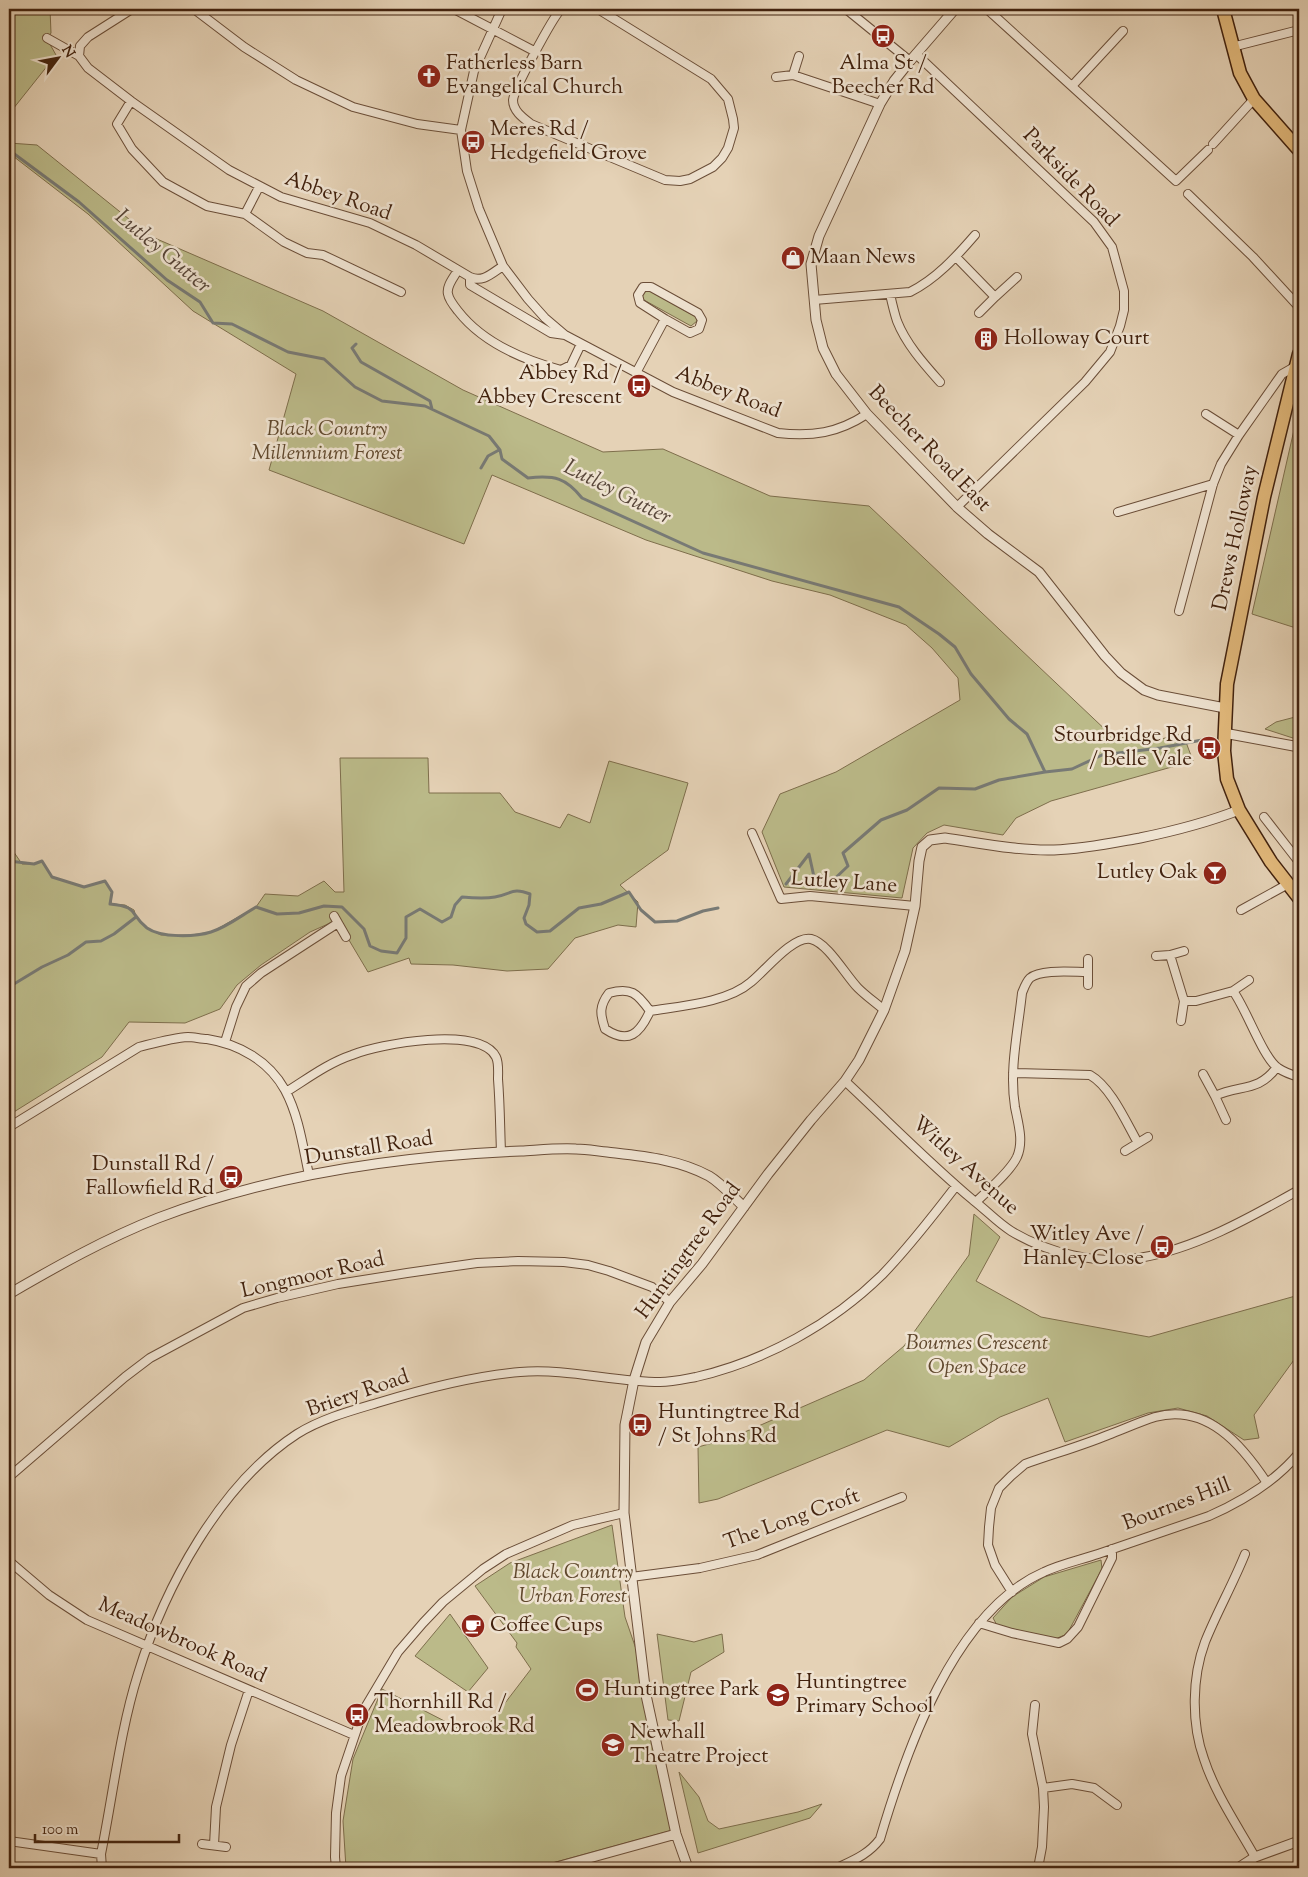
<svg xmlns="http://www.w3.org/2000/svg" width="1308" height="1877" viewBox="0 0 1308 1877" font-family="'Sorts Mill Goudy',serif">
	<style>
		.green { fill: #bbba89; stroke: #7e6e4c }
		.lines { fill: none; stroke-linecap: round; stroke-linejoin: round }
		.stream { stroke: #787a75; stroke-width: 3 }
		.minor-casing { stroke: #6b4e38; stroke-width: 10 }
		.tertiary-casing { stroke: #6b4e38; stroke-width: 11 }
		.trunk-casing { stroke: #42220e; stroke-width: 15 }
		.minor { stroke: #eee2d0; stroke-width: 8 }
		.tertiary { stroke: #eee2d0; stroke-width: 9 }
		.trunk { stroke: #e2b97b; stroke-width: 12 }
		.labels { text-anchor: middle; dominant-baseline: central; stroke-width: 5; stroke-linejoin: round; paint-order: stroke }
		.poi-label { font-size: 21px; fill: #42220e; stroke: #eee2d0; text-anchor: start }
		.street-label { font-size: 21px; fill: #42220e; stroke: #eee2d0 }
		.park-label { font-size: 21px; font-style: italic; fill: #60482d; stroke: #eee2d0 }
		.water-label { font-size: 22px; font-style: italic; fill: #584639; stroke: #eee2d0 }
	</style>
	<rect width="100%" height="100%" fill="#e5d2b6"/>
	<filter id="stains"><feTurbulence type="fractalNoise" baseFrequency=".004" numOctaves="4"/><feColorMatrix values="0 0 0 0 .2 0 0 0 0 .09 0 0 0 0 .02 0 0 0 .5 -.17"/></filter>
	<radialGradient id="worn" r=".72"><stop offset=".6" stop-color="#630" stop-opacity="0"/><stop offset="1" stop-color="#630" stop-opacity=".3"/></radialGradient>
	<path class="green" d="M9 9H50L51 33 47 39 56 55 9 114Z
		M9 143 37 145 150 236 323 311 463 390 603 452 663 449 770 496 869 506 1112 736 1152 741 1183 734 1193 761 1051 801 1016 818 1003 835 944 825 927 833 913 848 902 898 784 887 762 832 780 794 836 772 960 700 958 678 932 648 906 625 830 595 772 581 646 540 492 475 464 544 269 470 296 374 193 311 88 214 9 153Z
		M645 290 650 291 696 317 697 321 691 326 644 300 642 295Z
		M1299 408V629L1252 614Z
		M1299 716V740L1265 729 1276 722Z
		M340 758H428L429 793H500L515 812 560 828 568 814 590 823 609 761 688 783 668 850 620 885 638 902 636 927 618 925 575 938 548 969 507 971 453 965 411 964 409 958 368 972 337 920 310 932 261 965 237 985 220 1009 185 1023 129 1022 102 1057 9 1115V845L22 864H34L42 861 52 877 84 887 105 881 112 892 111 904 125 905 134 910 136 917 147 928 161 935H191L212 932 233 920 256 907 265 894 298 896 324 881 335 892H344Z
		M974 1214 1000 1237 976 1281 1041 1317 1149 1337 1299 1295V1353L1254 1415 1259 1438 1244 1440 1207 1416 1178 1408 1148 1413 1065 1442 1048 1398 1000 1417 949 1447 887 1430 718 1499 699 1503 698 1447 731 1438 864 1380 904 1346 969 1255Z
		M612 1525 625 1617 636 1649 641 1693 673 1830 534 1868H346L343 1821 353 1759 382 1689 460 1729 478 1731 486 1728 531 1669 516 1647 517 1643 475 1586 510 1563Z
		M1101 1560 1102 1569 1067 1634 1055 1639 998 1627 993 1618 1012 1597 1044 1577Z
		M450 1614 488 1668 468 1692 415 1656Z
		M657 1634 694 1642 722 1634 724 1652 691 1672 679 1721 668 1720Z
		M679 1772 699 1797 708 1821 719 1829 798 1812 822 1804 810 1818 698 1853Z"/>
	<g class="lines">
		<path class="stream" d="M9 150 79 202 167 280 200 302 213 323 232 324 288 352 324 359 355 387 382 401 425 406 489 436 500 450 502 459 528 478C555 475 566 478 582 498L703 553 899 607 939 634 955 647 971 674 1009 719 1027 734 1045 772 1072 769 1102 755 1160 748 1202 740
			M356 344 352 348 361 362 430 401 432 409
			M481 468 488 456 499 450
			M9 861 34 864 42 861 52 877 84 887 105 881 112 892 110 904C140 907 128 913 147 928 161 938 195 937 211 932 227 927 242 915 256 907L277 914 299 913 324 906 342 907 364 929 370 946 381 951 397 953 406 938V917L420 909 442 922 451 917 455 905 462 897C473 898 484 899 495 897 512 894 512 887 530 894L529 905 524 918 526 924 537 932 550 931 579 908 601 904 629 892 641 910 655 922 677 921 703 911 718 908
			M786 884 809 854 816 886H827L848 866 843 853 881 820 907 810 939 788 975 789 999 780 1045 772
			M9 987 42 967 68 955 86 942 101 941 114 934 136 917"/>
		<g class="minor-casing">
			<path id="minor" d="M194 9 244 47 296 80 353 107 417 124 461 130
				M454 9 536 52
				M502 9 474 71 461 130 467 171 479 209 503 266 528 299 545 318 565 335
				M561 9C552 19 514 89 513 100 513 111 523 118 531 124L665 180 680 181 690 179 713 167 722 158 728 148 734 128 733 119 728 99 711 79 598 9
				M846 9 910 61
				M987 9 1176 181 1208 150
				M47 38 79 56 88 68 131 101 229 170 281 197 370 223 416 245 470 277V285L551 333 565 335 673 392 778 433C812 437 838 433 867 414
				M1232 47 1299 30
				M916 54 1094 222 1112 247 1124 291V310L1120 326 1110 352 1085 382 957 507
				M79 56 80 46 88 37 132 9
				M793 75 880 104
				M776 77 793 75 799 56
				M1072 86 1123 31
				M131 101 117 124 132 149 163 182 207 206 245 214 259 187
				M1213 144 1254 99
				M1188 194 1253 257 1299 307
				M245 214 284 242 307 253 323 255 401 292
				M956 257 995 297 979 313
				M458 270C454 277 446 286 448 294 449 300 454 306 458 311 482 342 524 360 561 370L571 365 581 344
				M470 277C483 283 492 273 503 266
				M890 294C892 303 894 312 897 321 906 344 924 364 940 382
				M995 297 1017 277
				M814 300 910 292C936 279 956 257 975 235
				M636 373 665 319 640 303 638 295 643 287H651L698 313 702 320 699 329 690 333 665 319
				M1206 414 1239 435
				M1118 512 1213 484
				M1179 611 1213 484 1221 464 1239 435 1282 374 1296 366
				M1264 817 1299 862
				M752 833 781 899 810 896 915 906
				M1241 910 1288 884
				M334 916 346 937
				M1170 955 1184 1001H1196L1233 991C1246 1008 1263 1058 1278 1068 1284 1072 1292 1075 1299 1077
				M1156 956 1170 955 1184 951
				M1088 959V985
				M1233 991 1249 980
				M650 1011C637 993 631 987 609 993 599 1006 600 1014 605 1029 629 1045 640 1033 650 1011 680 1006 727 1003 751 982 764 972 793 935 811 939 828 943 846 976 858 988 866 996 876 1003 884 1010
				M1181 1021 1184 1001
				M225 1042 236 1007 246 986 261 973 338 923
				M1013 1073 1090 1075C1111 1087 1126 1122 1138 1143
				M1203 1074 1215 1096C1240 1084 1258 1093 1277 1067
				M845 1081C888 1121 929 1163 973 1200 986 1210 998 1223 1011 1231 1047 1253 1098 1265 1139 1258 1195 1249 1251 1217 1299 1190
				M286 1092C307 1079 328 1063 352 1055 379 1044 480 1025 496 1057 499 1063 498 1073 498 1079 500 1104 500 1127 501 1152
				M1215 1096 1226 1120
				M9 1127 139 1047C155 1043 172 1038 188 1037 194 1037 201 1039 207 1039 239 1044 269 1061 285 1090 299 1116 303 1147 309 1175
				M1125 1151 1148 1137
				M976 1202C988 1190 1010 1172 1017 1157 1024 1141 1018 1123 1015 1107 1009 1070 1018 1031 1022 993 1024 988 1026 982 1030 978 1041 969 1072 972 1087 972
				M9 1477 125 1377 150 1358 243 1308 277 1298 338 1284 407 1273 477 1263 518 1261 564 1262 588 1265 609 1271 652 1287 670 1302
				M1245 1554C1233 1584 1217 1612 1205 1642 1192 1677 1191 1723 1204 1759 1215 1793 1237 1825 1255 1857
				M9 1561 49 1595 87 1620 354 1735
				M631 1577 700 1568 757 1555 902 1497
				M1012 1592 995 1565 988 1545 989 1527 991 1508 999 1488 1011 1476 1025 1464C1053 1454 1081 1446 1108 1435 1124 1429 1139 1422 1155 1417 1207 1403 1242 1445 1267 1483
				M979 1623 1012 1633 1059 1643 1067 1639 1078 1627 1112 1558V1549
				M1035 1705 1032 1734 1043 1788 1044 1807 1042 1847 1038 1868
				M1043 1788 1072 1784 1094 1788 1117 1805
				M9 1841 101 1854
				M202 1844 226 1847
				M214 1845 216 1807 231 1745 249 1690
				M102 1868 101 1854C113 1795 120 1731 138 1674 164 1588 220 1484 297 1434 321 1419 350 1411 377 1403 423 1389 472 1376 520 1372 567 1368 614 1382 660 1382 672 1382 685 1379 696 1377 765 1361 832 1324 882 1275 909 1247 933 1216 956 1186
				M336 1868 335 1857 336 1813 341 1776 363 1711 398 1652 423 1623 443 1602 483 1569 506 1554 573 1525 624 1513
				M837 1868C854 1860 869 1854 880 1839 906 1751 954 1611 1044 1572 1061 1564 1080 1560 1098 1554 1135 1541 1172 1529 1209 1516 1243 1501 1275 1482 1299 1453"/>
		</g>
		<g class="tertiary-casing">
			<path id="tertiary" d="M955 9 910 61 894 81 880 104 819 236 811 264 816 320 823 348 836 374 867 414 957 507 988 534 1039 572 1105 656 1121 673 1144 690 1158 695 1225 708
				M1224 733 1299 747
				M9 1294C57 1266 107 1238 158 1218 273 1174 398 1156 521 1151 539 1150 558 1148 576 1149 586 1149 597 1151 607 1152 641 1156 678 1159 709 1176 721 1183 733 1197 744 1207
				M553 1868 676 1834
				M688 1868 676 1834 646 1695 624 1513 625 1425 634 1380 646 1342 670 1302 702 1264 768 1174 811 1120 845 1081 859 1060 884 1010 905 951 915 906 919 861 922 847 930 840 945 838C980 843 1018 851 1054 850 1084 849 1112 843 1140 838 1174 831 1206 823 1239 810
				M1238 1868 1255 1857 1299 1841"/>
		</g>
		<g class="trunk-casing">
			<path id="trunk" d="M1223 9 1240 73 1254 99 1299 150
				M1299 354 1264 497 1227 684 1224 751 1227 779 1239 810 1271 862 1299 898"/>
		</g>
		<use href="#minor" class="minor"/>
		<use href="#tertiary" class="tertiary"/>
		<use href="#trunk" class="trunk"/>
	</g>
	<defs>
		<g id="bus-disc" transform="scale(1.25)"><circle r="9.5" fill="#8f2418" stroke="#eee2d0"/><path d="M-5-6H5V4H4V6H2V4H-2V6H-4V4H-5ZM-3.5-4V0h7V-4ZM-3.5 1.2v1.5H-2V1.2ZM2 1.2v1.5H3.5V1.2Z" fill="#fff"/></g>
		<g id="church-disc" transform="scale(1.25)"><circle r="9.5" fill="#8f2418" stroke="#eee2d0"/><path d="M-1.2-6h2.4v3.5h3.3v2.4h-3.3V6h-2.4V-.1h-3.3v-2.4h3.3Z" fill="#fff"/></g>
		<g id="shop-disc" transform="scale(1.25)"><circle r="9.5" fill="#8f2418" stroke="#eee2d0"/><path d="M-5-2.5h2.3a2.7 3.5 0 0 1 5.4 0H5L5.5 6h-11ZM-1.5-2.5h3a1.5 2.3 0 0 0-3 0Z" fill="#fff"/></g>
		<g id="building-disc" transform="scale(1.25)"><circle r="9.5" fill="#8f2418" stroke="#eee2d0"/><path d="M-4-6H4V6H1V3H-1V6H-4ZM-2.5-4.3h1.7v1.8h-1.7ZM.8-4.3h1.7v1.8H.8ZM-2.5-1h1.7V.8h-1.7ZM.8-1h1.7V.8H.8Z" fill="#fff"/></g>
		<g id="bar-disc" transform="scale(1.25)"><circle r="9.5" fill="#8f2418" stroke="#eee2d0"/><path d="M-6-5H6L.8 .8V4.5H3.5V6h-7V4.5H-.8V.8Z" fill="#fff"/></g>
		<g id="cafe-disc" transform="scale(1.25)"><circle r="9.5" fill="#8f2418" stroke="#eee2d0"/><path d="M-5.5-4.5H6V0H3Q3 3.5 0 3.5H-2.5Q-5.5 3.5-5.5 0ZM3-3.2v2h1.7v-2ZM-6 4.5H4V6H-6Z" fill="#fff"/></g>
		<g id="stadium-disc" transform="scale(1.25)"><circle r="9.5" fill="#8f2418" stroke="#eee2d0"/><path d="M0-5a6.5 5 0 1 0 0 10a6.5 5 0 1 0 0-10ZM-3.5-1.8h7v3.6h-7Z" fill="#fff"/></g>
		<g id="school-disc" transform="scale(1.25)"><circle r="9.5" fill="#8f2418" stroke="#eee2d0"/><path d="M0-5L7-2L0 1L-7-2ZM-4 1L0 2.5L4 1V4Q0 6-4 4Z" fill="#fff"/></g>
	</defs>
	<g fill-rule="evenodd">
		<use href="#bus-disc" x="883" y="36"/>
		<use href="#church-disc" x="429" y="76"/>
		<use href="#bus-disc" x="473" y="142"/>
		<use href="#shop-disc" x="793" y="258"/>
		<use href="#building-disc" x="986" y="339"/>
		<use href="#bus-disc" x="639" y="386"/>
		<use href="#bus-disc" x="1209" y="748"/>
		<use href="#bar-disc" x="1215" y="873"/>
		<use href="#bus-disc" x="231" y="1177"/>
		<use href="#bus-disc" x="1162" y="1247"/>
		<use href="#bus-disc" x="640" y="1425"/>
		<use href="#cafe-disc" x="473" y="1626"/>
		<use href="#stadium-disc" x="587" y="1690"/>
		<use href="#school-disc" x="778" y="1695"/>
		<use href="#bus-disc" x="357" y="1715"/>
		<use href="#school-disc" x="613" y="1745"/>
	</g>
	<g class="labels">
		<g class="poi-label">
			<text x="446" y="64">Fatherless Barn<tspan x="446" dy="24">Evangelical Church</tspan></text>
			<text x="883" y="64" text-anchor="middle">Alma St /<tspan x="883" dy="24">Beecher Rd</tspan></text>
			<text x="490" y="130">Meres Rd /<tspan x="490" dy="24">Hedgefield Grove</tspan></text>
			<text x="810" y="258">Maan News</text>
			<text x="1004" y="339">Holloway Court</text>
			<text x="622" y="374" text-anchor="end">Abbey Rd /<tspan x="622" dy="24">Abbey Crescent</tspan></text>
			<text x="1192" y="736" text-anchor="end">Stourbridge Rd<tspan x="1192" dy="24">/ Belle Vale</tspan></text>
			<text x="1198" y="873" text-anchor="end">Lutley Oak</text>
			<text x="214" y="1165" text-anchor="end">Dunstall Rd /<tspan x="214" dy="24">Fallowfield Rd</tspan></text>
			<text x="1144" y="1235" text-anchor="end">Witley Ave /<tspan x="1144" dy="24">Hanley Close</tspan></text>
			<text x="658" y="1413">Huntingtree Rd<tspan x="658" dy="24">/ St Johns Rd</tspan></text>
			<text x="490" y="1626">Coffee Cups</text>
			<text x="796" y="1683">Huntingtree<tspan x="796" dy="24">Primary School</tspan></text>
			<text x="604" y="1690">Huntingtree Park</text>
			<text x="374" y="1703">Thornhill Rd /<tspan x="374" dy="24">Meadowbrook Rd</tspan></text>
			<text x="630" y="1733">Newhall<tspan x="630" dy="24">Theatre Project</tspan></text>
		</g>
		<g class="street-label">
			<text transform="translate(1070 178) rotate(46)">Parkside Road</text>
			<text transform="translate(338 197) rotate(19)">Abbey Road</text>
			<text transform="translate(728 393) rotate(21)">Abbey Road</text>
			<text transform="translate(929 449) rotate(46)">Beecher Road East</text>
			<text transform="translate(1236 538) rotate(-78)">Drews Holloway</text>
			<text transform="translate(844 883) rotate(4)">Lutley Lane</text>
			<text transform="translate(369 1149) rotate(-9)">Dunstall Road</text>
			<text transform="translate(965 1166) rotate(42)">Witley Avenue</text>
			<text transform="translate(689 1251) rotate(-54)">Huntingtree Road</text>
			<text transform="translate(313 1276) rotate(-13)">Longmoor Road</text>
			<text transform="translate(358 1394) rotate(-19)">Briery Road</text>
			<text transform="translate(1177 1505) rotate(-21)">Bournes Hill</text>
			<text transform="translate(792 1520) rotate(-20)">The Long Croft</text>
			<text transform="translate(182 1641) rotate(24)">Meadowbrook Road</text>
		</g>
		<g class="park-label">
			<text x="327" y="430">Black Country<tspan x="327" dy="24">Millennium Forest</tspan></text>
			<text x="977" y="1344">Bournes Crescent<tspan x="977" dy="24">Open Space</tspan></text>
			<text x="573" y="1573">Black Country<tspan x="573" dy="24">Urban Forest</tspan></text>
		</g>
		<g class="water-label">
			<text transform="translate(162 252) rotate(40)">Lutley Gutter</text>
			<text transform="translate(617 493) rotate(27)">Lutley Gutter</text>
		</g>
	</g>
	<rect width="1308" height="1877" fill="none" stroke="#e5d2b6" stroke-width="30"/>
	<rect x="10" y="10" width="1288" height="1857" fill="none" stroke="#42220e" stroke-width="2.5"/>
	<rect x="15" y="15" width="1278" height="1847" fill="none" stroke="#42220e"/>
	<g transform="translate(58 58) rotate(58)" stroke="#eee2d0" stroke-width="4" paint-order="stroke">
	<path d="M0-4L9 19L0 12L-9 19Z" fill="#42220e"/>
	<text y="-8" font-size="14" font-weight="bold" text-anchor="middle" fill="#42220e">N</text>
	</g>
	<path d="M35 1834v8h144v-8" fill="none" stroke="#42220e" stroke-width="2.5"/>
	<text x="42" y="1834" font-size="15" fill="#42220e" stroke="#eee2d0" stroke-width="4" paint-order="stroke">100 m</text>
	<rect width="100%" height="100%" filter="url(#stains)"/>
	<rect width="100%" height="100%" fill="url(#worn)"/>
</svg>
